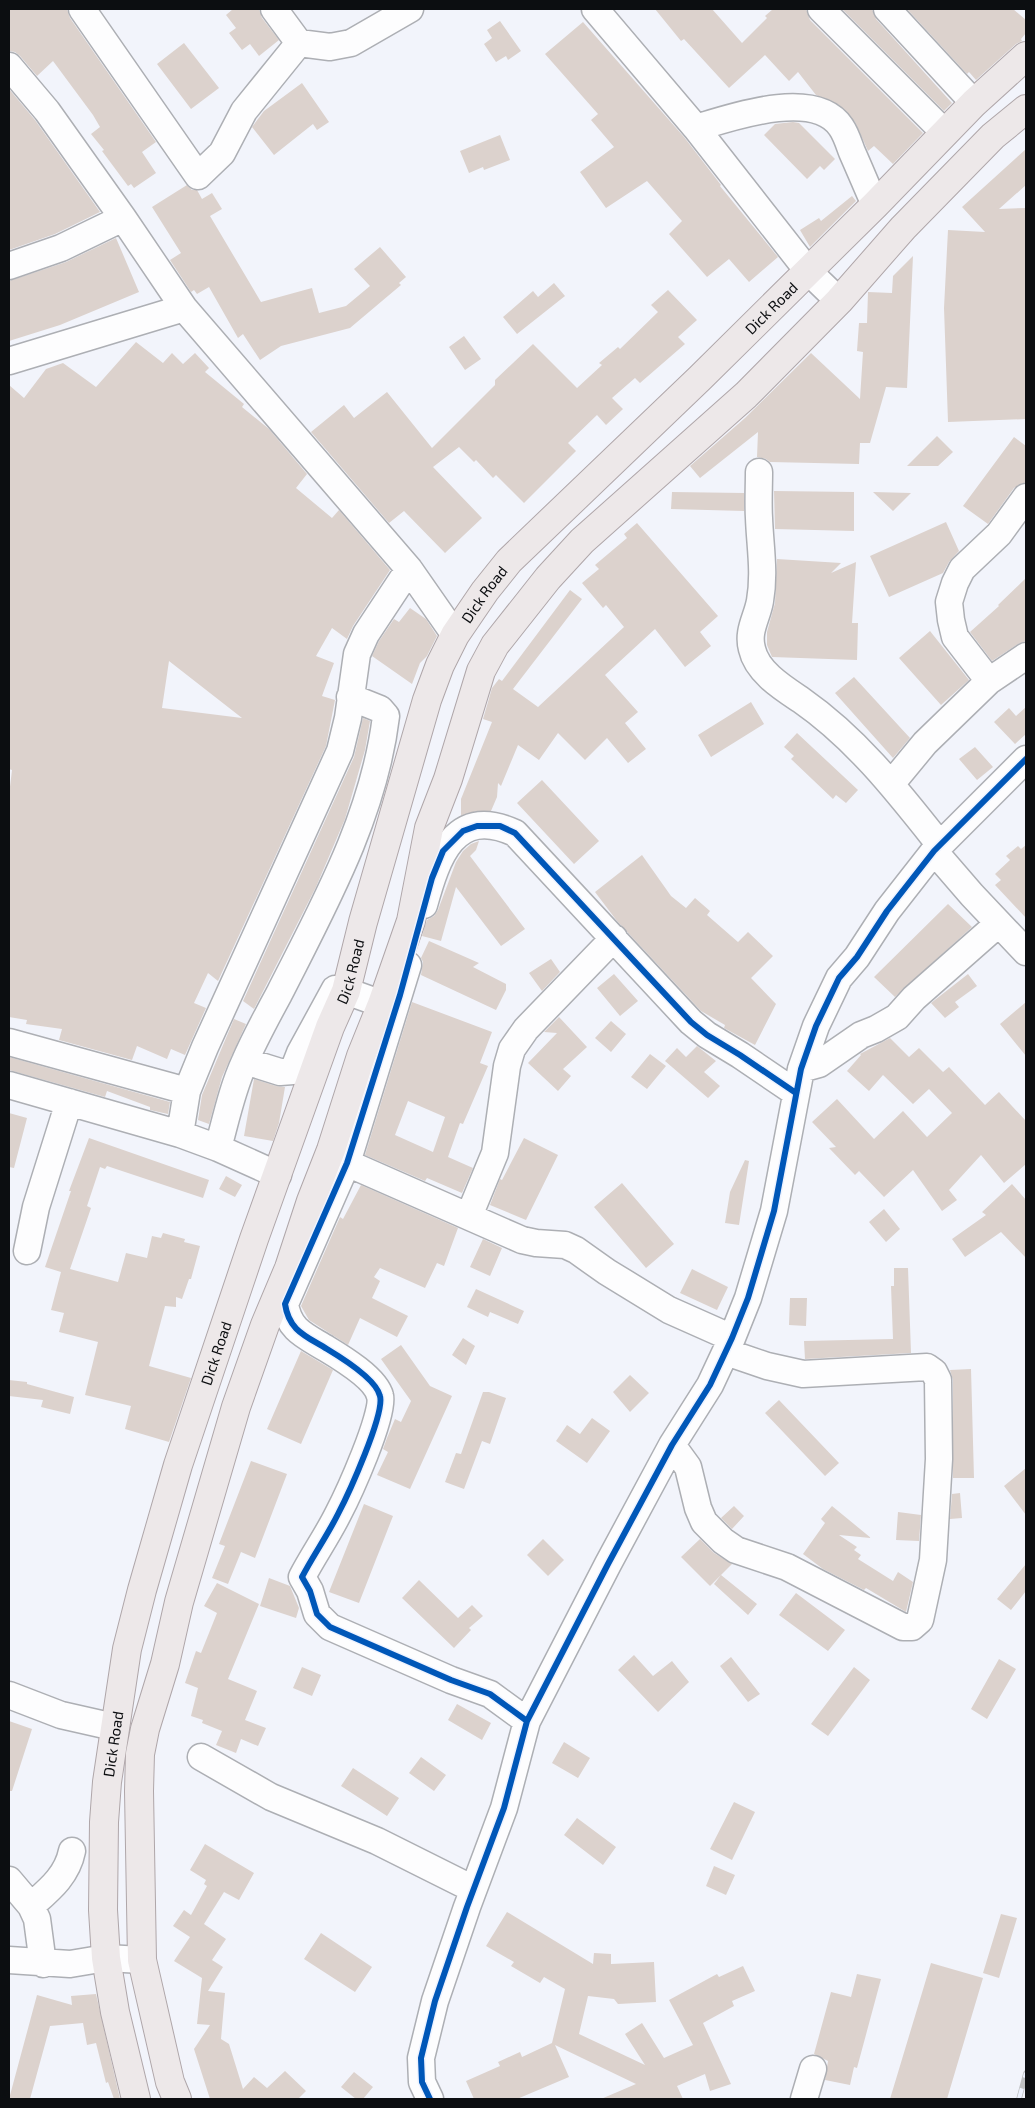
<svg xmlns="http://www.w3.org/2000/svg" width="1035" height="2108" viewBox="0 0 1035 2108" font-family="'Exo 2',sans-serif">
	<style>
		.building { fill: #dcd2cd; fill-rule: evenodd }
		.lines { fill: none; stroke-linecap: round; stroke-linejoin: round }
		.minor-casing { stroke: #adafb4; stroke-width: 29 }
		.major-casing { stroke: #afa6a9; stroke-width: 30 }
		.minor { stroke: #fdfdfe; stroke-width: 26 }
		.major { stroke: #ede8e9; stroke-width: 28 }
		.rail-casing { stroke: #bfc0c2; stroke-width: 5.5 }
		.rail { stroke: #eef3ff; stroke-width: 4; stroke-dasharray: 11; stroke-linecap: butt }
		.cycleway-casing { stroke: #eef3ff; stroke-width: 9 }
		.cycleway { stroke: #0057b8; stroke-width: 6 }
		.labels { text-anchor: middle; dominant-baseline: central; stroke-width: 4.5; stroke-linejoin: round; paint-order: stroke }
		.street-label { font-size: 15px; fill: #0c0e11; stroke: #eef3ff }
	</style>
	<rect width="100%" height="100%" fill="#f2f4fb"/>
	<path class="building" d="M9 9H67L70 18 156 142 142 152 156 173 134 188 131 184 128 186 102 151 104 150 91 134 100 127 93 115 53 61 37 76 20 56 15 52 9 51Z
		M233 9H259L262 18 279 40 259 56 250 44 242 50 229 33 236 28 226 15Z
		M655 9H712L742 43 767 18 765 16 773 9H806L810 20 923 133 893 164 874 146 868 151 855 122 839 105 816 95 798 72 789 81 765 55 729 88 684 39 681 41Z
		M842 9H872L876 19 952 103 944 111Z
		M907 9H1013L1026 20V33L1021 39 1022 41 1016 44 976 80 969 72 967 74Z
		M500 21 521 51 508 60 506 56 496 62 484 44 492 38 487 30Z
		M583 22 684 137 721 185 720 186 778 257 749 282 729 259 707 277 669 234 682 221 647 181 606 208 580 172 614 147 591 120 598 114 545 54Z
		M184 43 219 88 191 109 157 64Z
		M302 83 329 122 317 130 313 124 274 155 252 127 264 111Z
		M9 89 35 120 100 212 55 234 9 250Z
		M793 122 799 123 835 159 824 170 820 166 807 179 764 135 775 124Z
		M500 135 510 160 484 170 483 167 469 173 460 151Z
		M1026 149V185L999 209 1026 208V419L948 422 944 308 948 230 985 232 962 207Z
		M187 185 192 190H197L202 199 212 193 222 209 210 216 261 302 312 288 319 313 346 306 370 286 354 269 380 247 406 277 399 283 401 285 350 328 281 346 260 360 243 334 238 338 209 287 197 294 194 290 191 292 170 260 181 253 152 207Z
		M852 196 856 201 810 247 800 230 819 218 821 221Z
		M116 238 139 292 60 325 9 341V281L66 262Z
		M913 256 907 388 886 387 870 443H860L859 464 770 462 766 459 757 457 758 432 700 478 690 466 745 418 811 353 860 399 863 352 857 351 859 323H867L868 292 892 293 893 276Z
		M554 283 565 296 517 334 503 317 533 291 538 297Z
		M668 290 697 320 678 337 685 344 640 383 635 378 612 398 623 409 606 425 597 415 568 443 576 451 524 503 496 475 493 478 476 460 474 462 459 447 433 467 482 518 445 553 404 511 389 523 311 432 344 405 354 418 387 392 432 448 495 385V380L533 344 577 388 602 365 599 363 618 347 620 349 658 312 651 305Z
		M464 336 481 359 465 370 449 347Z
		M136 342 163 363 172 353 183 364 195 353 209 368 205 372 244 404 242 407 269 429 307 474 296 488 332 518 339 510 390 570 353 626 347 639 332 628 316 656 334 663 322 696 335 700 326 746 218 981 208 973 194 1003 206 1008 185 1055 171 1049 167 1059 137 1046 132 1060 59 1040 62 1029 26 1024 27 1020 9 1017V795L12 770 9 769V385L24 398 46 369 63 363 96 387ZM169 661 242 718 162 708Z
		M937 436 953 452 938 466H907Z
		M1014 437 1026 446V482L1014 488 988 524 963 506Z
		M774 491 854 492V531L775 529Z
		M672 492 744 493V511L671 509Z
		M873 492 911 493 893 511Z
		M946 522 959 551 949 562 943 573 889 597 870 556Z
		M637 523 718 616 700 632 711 646 685 667 655 629 605 675 638 712 625 723 646 749 628 763 607 738 585 760 558 733 539 760 518 745 501 786 498 783 497 797 491 811H477L461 816V799L492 722 483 719 492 688 499 679 502 681 570 590 582 599 513 689 538 707 624 627 606 605 603 608 582 583 599 569 595 565 627 538 624 534Z
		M777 559 841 563 831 573 856 562 852 623H858L857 660 772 657 767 645V632L775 603Z
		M1026 578V641L1018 644 992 661 970 632 999 606 998 605Z
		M410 608 426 619 437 636 427 656 420 663 412 684 372 656 379 641 394 619 399 622Z
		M930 631 969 680 941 705 899 658Z
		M854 677 910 738 893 758 835 693Z
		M751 702 764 724 711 757 698 735Z
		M1026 707V734L1015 744 994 722 1009 708 1016 716Z
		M363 718 370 721 365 750 345 819 316 887 254 1009 243 1001 354 757Z
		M797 733 858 790 846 803 836 795 833 799 791 759 794 756 784 747Z
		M975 747 993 767 977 780 959 759Z
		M542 780 599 841 574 864 517 803Z
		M479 841 476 850 470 856 525 929 501 946 456 887 441 941 422 936 427 920 434 916 438 910 456 862 463 851 471 844Z
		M1026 845V918L995 885 1001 880 995 874 1010 860 1006 856 1018 846 1021 849Z
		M642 855 671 896 686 908 695 898 710 911 707 915 738 942 748 932 773 956 751 978 776 1004 755 1045 724 1028 725 1025 701 1011 617 921 595 892Z
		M948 904 972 927 895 997 874 977Z
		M429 941 479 963 473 967 506 984V990L496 1010 421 975 423 962 421 958Z
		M551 959 560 972 542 991 529 973Z
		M614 974 638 1001 620 1016 597 988Z
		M968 974 977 986 955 1002 959 1007 945 1018 931 1003Z
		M412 1002 492 1032 480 1063 488 1066 463 1124 460 1123 448 1157 473 1168 462 1193 427 1178 425 1181 365 1155ZM408 1101 445 1117 433 1152 395 1135Z
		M1026 1002V1056L1000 1024Z
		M559 1017 587 1047 563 1069 571 1076 558 1091 528 1063 557 1033 544 1032Z
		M234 1019 246 1024 222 1077 209 1124 198 1120 202 1095Z
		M611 1021 626 1034 611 1052 595 1038Z
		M890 1038 909 1057 919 1048 943 1072 949 1067 985 1105 999 1092 1026 1121V1164L1004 1183 981 1155 949 1190 957 1200 942 1211 913 1170 884 1197 859 1171 855 1175 829 1148 836 1147 812 1122 837 1099 874 1139 903 1111 927 1137 952 1113 929 1089 913 1104 883 1075 869 1091 847 1071 861 1055 860 1054Z
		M697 1046 716 1061 704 1072 720 1086 708 1098 665 1061 677 1048 686 1057Z
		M650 1054 666 1066 647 1089 631 1077Z
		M9 1057 170 1102 168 1114 150 1110V1107L107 1091 105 1097 9 1070Z
		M254 1079 276 1086 285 1087 279 1123 273 1141 244 1136Z
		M9 1113 27 1118 14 1168 9 1167Z
		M89 1138 209 1180 203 1198 107 1166 105 1169 100 1167 87 1206 91 1208 70 1269 118 1282 126 1253 147 1258 152 1236 161 1238 163 1233 185 1239 184 1242 200 1246 191 1279H189L182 1299 176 1297V1307L165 1306 149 1366 191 1378 169 1442 125 1429 131 1406 85 1395 98 1342 59 1332 64 1313 51 1310 61 1272 45 1267 71 1191H69Z
		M524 1138 558 1155 526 1220 490 1205 500 1179 502 1180Z
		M745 1160 749 1161 739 1225 725 1223 730 1192Z
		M226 1176 242 1185 235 1197 219 1189Z
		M622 1183 674 1244 646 1268 594 1207Z
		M1012 1184 1026 1200V1258L1001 1232 965 1257 952 1239 986 1215 982 1212Z
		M361 1185 458 1228 444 1266 437 1263 425 1288 380 1268 374 1277 380 1281 372 1298 408 1316 397 1337 360 1318 348 1345 309 1320 301 1306 340 1217 343 1219Z
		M884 1209 900 1229 886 1242 869 1222Z
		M483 1239 502 1248 490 1276 470 1267Z
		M894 1268H908L911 1353 805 1359 804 1341 893 1339 891 1286H894Z
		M692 1269 728 1287 717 1310 680 1293Z
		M476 1289 524 1311 518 1324 490 1312 488 1317 467 1307Z
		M790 1298H807L806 1326 789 1325Z
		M463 1338 475 1346 466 1365 452 1355Z
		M401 1345 430 1386 452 1396 410 1489 377 1475 388 1452 383 1449 387 1438 395 1419 401 1422 411 1401 381 1359Z
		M301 1351 333 1370 301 1444 267 1429Z
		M971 1369 974 1478H953V1380L950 1370Z
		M630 1375 649 1393 630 1412 613 1392Z
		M9 1380 27 1382V1384L74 1397 70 1414 41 1407 43 1400 9 1396Z
		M483 1392H489L506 1398 490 1444 482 1441 464 1489 445 1482 456 1453 461 1454Z
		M779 1400 839 1463 825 1476 765 1413Z
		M592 1418 610 1431 587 1463 556 1441 567 1425 580 1434Z
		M251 1461 287 1474 255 1558 241 1552 228 1584 212 1578 225 1546 219 1544Z
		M1026 1468V1515L1004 1486Z
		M960 1493 962 1518 950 1519 952 1494Z
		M364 1504 393 1516 359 1603 329 1592Z
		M734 1506 744 1516 732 1529 721 1518Z
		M832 1506 871 1538 839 1535 857 1547 854 1550 861 1555 858 1559 893 1581 898 1572 913 1582 906 1612 866 1588 864 1590 823 1569 803 1554 825 1523 821 1519Z
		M898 1512 921 1515 919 1541 896 1540Z
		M543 1539 564 1560 548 1576 527 1555Z
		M700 1539 714 1553 732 1564 710 1586 681 1557Z
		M1026 1564V1591L1011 1610 997 1599Z
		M721 1575 757 1604 748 1615 714 1584Z
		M269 1578 290 1586 299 1608 296 1618 260 1606Z
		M419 1580 458 1618 472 1605 483 1616 469 1628 471 1630 454 1648 402 1598Z
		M217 1583 259 1604 228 1679 257 1691 245 1720 266 1728 258 1746 241 1739 236 1753 216 1745 222 1731 202 1723 203 1720 191 1716 198 1688 185 1683 196 1651 201 1653 217 1613 204 1606Z
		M796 1593 845 1630 828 1651 779 1615Z
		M634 1655 653 1676 672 1661 689 1682 658 1712 618 1670Z
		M731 1657 760 1694 748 1702 720 1666Z
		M999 1659 1016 1669 987 1719 971 1709Z
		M302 1667 321 1675 312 1696 293 1688Z
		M854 1667 870 1680 828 1736 811 1724Z
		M457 1704 491 1723 482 1740 448 1720Z
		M9 1721 32 1729 12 1791H9Z
		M564 1742 590 1758 578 1778 552 1763Z
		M421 1757 446 1775 434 1791 409 1773Z
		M353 1768 399 1798 387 1816 341 1786Z
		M734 1802 755 1812 732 1860 710 1849Z
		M577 1818 616 1847 603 1865 564 1835Z
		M205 1844 254 1873 239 1900 224 1892 204 1924 226 1939 212 1960 223 1967 208 1991 225 1993 221 2039 229 2044 243 2089 254 2077 267 2088 285 2071 306 2091 298 2099H210L194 2049 210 2025 197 2024 202 1978 174 1961 190 1937 173 1926 184 1910 191 1915 207 1886 204 1884 206 1880 190 1870Z
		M714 1866 735 1875 726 1895 706 1886Z
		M507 1912 593 1964 594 1953 611 1954V1964L654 1962 656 2002 618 2004 614 1999 588 1996 579 2034 645 2065 625 2034 642 2023 664 2058 693 2045 669 2000 717 1974 719 1977 743 1966 755 1991 732 2001 734 2006 703 2023 731 2084 710 2091 705 2074 677 2086 683 2099H601L636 2084 555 2045 569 2077 517 2099H474L466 2081 500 2066 498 2062 520 2052 522 2057 552 2043 565 1989 544 1977 540 1983 511 1966 514 1962 486 1946Z
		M1001 1914 1017 1918 999 1978 983 1973Z
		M321 1933 372 1967 355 1992 304 1959Z
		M931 1963 983 1978 947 2099H890Z
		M857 1974 881 1979 857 2068 854 2067 850 2085 825 2080 828 2061 814 2054 831 1992 851 1997Z
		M96 1994 120 2099H114L108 2082 106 2083 96 2043 87 2045 83 2023 50 2026 30 2099H9L37 1995 72 2005 71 1996Z
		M354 2072 373 2087 363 2099H356L341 2087Z"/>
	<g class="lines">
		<g class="minor-casing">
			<path id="minor" d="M82 9 198 176 222 153 244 111 299 43 330 47 351 43 410 9
				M274 9 299 43
				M595 9 696 128 808 271 839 301
				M821 9 945 133
				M887 9 974 103
				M9 66 47 111 123 218 184 308 409 569 455 635
				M696 128C732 117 815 88 841 127 846 134 849 144 852 152 860 170 867 187 875 205
				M9 266 61 248 123 218
				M9 361 184 308
				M759 472C759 487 758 503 759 518 760 546 765 572 760 601 757 618 747 631 752 649 757 672 783 688 801 700 857 739 898 792 940 845
				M989 681 955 637 951 620 949 602 955 583 962 569 999 534 1026 497
				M892 783 925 743 989 681 1026 656
				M934 851 972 895 1026 952
				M424 905C437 858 454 805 515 833L691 1022 707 1035 740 1055 796 1093
				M408 965 347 1163 285 1304C289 1331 306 1336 327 1349 342 1358 376 1379 380 1396 385 1414 348 1495 338 1514 327 1536 313 1556 302 1577L310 1591 317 1614 330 1627 451 1680 490 1694 527 1721
				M9 1042 187 1091
				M245 1061 280 1072 293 1071 300 1053 335 989 346 991 382 1004
				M801 1069 819 1064 861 1035 876 1029 897 1017 914 998 998 924
				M9 1085 180 1134 218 1148 278 1175
				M180 1134 187 1091 205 1047 340 751 348 718 357 654 366 634 409 569
				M218 1148C226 1119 232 1089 245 1061 255 1038 267 1016 279 994 324 905 374 816 386 716L380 709 350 697
				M347 1163 522 1240 536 1243 565 1245 576 1250 607 1272 669 1310 732 1338
				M469 1216 495 1153 507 1066 512 1049 526 1029 614 938
				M27 1251 36 1207 69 1102
				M672 1445 688 1467 698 1508 704 1522 723 1541 736 1550 787 1567 903 1627H912L920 1620 933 1560 939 1459 938 1380 934 1372 927 1367 803 1374 767 1366 726 1352
				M9 1695 61 1715 114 1727
				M201 1757 271 1797 377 1841 473 1889
				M9 1880 31 1906 37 1919 43 1964
				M31 1906C49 1890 67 1876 72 1851
				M9 1960 70 1964 106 1958 142 1960
				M430 2099 422 2082 421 2058 435 2001 467 1907 504 1808 527 1721 608 1564 672 1445 710 1385 732 1338 748 1298 774 1211 801 1069 816 1026 839 978 857 957 887 911 934 851 1026 759
				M804 2099 813 2069"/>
		</g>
		<g class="major-casing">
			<g id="major">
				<path id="s1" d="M136 2099 115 2012 106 1958 103 1910 104 1822 107 1782 127 1649 142 1590 178 1465 254 1239 330 1027 346 991 363 922 427 700 440 665 455 635 485 591 509 561 700 378 875 205 974 103 1026 56"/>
				<path d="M177 2099 170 2082 142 1960 139 1791 140 1754 145 1729 165 1664 179 1602 236 1407 265 1325 289 1268 311 1201 331 1150 361 1056 382 1004 411 921 429 828 448 779 481 671 495 645 548 578 582 541 746 395 839 301 903 228 993 136 1026 109"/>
			</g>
		</g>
		<use href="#minor" class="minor"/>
		<use href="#major" class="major"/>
		<g class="rail-casing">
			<path id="rail" d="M1019 2099 1026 2073"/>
		</g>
		<use href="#rail" class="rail"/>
		<g class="cycleway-casing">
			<path id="cycleway" d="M527 1721 490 1694 451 1680 330 1627 317 1614 310 1591 302 1577C313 1556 327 1536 338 1514 348 1495 385 1414 380 1396 376 1379 342 1358 327 1349 306 1336 289 1331 285 1304L347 1163 400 995 432 878 443 851 463 831 477 826H500L515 833 691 1022 707 1035 740 1055 796 1093
				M430 2099 422 2082 421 2058 435 2001 467 1907 504 1808 527 1721 608 1564 672 1445 710 1385 732 1338 748 1298 774 1211 801 1069 816 1026 839 978 857 957 887 911 934 851 1026 759"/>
		</g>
		<use href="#cycleway" class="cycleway"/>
	</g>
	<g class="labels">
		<g class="street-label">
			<text stroke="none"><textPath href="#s1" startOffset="1978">Dick Road</textPath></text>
			<text stroke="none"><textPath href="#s1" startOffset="1572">Dick Road</textPath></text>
			<text stroke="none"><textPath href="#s1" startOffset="1169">Dick Road</textPath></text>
			<text stroke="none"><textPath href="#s1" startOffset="764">Dick Road</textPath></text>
			<text stroke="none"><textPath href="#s1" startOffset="359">Dick Road</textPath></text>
		</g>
	</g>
	<rect width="1035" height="2108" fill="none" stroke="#0c0e11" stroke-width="20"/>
</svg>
